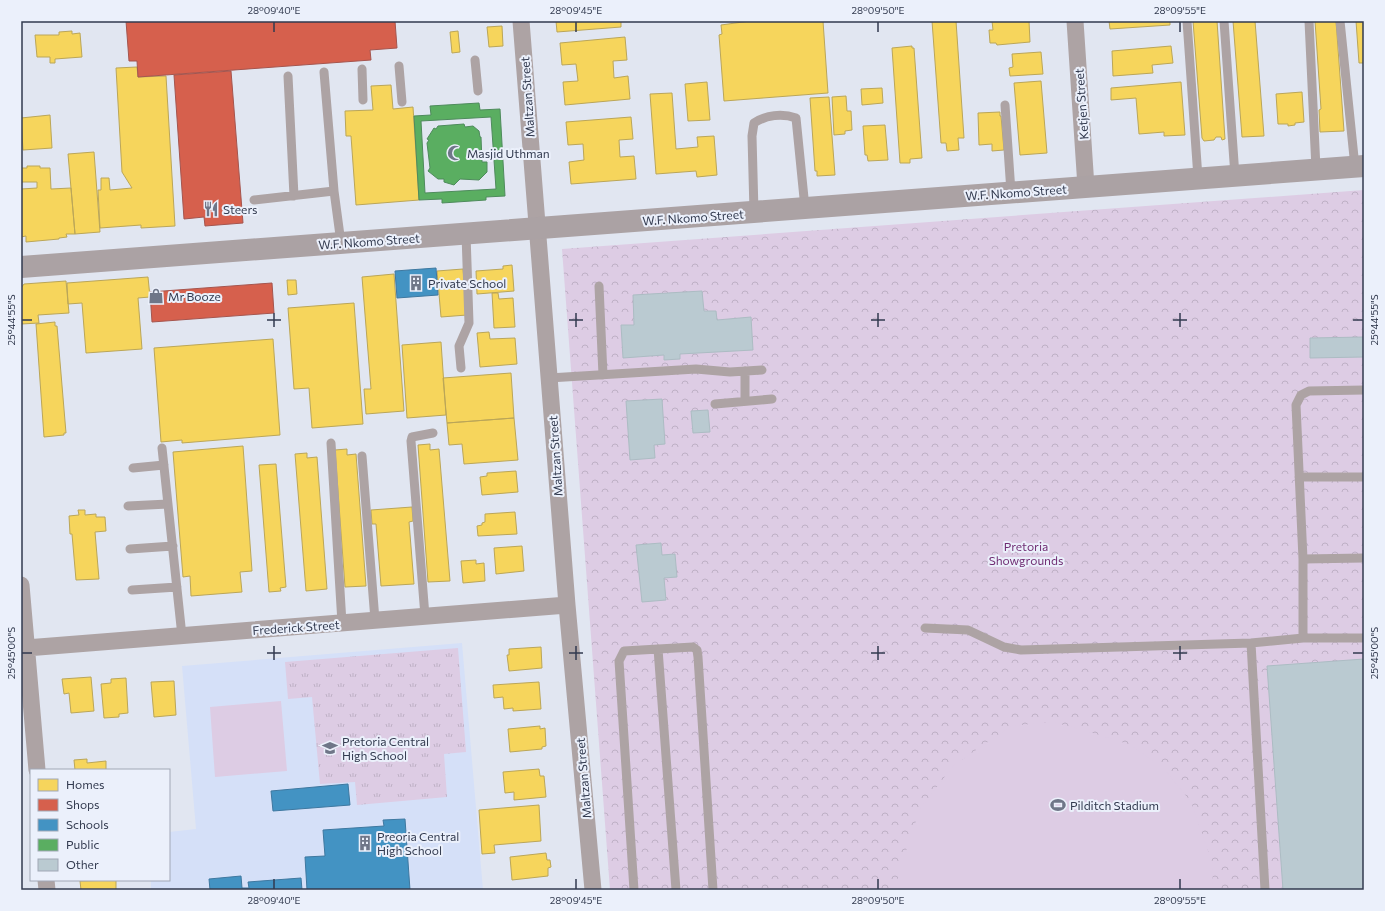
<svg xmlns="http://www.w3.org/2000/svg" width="1385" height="911" viewBox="0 0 1385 911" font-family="Commissioner,sans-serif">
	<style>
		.built { fill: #d5e0f8 }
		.grass { fill: url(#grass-tufts) }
		.forest { fill: url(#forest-crowns) }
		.pitch { fill: #ddcce4 }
		.homes { fill: #f6d55c; stroke: #bba658 }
		.shops { fill: #d6604d; stroke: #a5554e }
		.schools { fill: #4393c3; stroke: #3e78a0 }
		.public { fill: #5aae61; stroke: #4e8b5c; fill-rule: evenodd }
		.building { fill: #bacad1; stroke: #acbcc3 }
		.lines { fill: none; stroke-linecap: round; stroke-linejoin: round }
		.service { stroke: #ada3a4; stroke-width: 9 }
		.minor { stroke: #ada3a4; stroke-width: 17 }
		.secondary { stroke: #aba2a4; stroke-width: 22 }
		.ticks { fill: none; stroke: #323a4f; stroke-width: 1.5 }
		.labels { text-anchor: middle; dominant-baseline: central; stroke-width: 4; stroke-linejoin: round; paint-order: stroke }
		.street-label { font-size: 12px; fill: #323a4f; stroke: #ebf0fb }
		.poi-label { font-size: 12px; fill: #323a4f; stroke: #ebf0fb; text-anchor: start }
		.park-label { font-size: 12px; fill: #702d73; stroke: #ebf0fb }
		.neatline { fill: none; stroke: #323a4f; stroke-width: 1.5 }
		.ticks-label { font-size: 10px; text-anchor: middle; fill: #323a4f }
	</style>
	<defs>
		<pattern id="grass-tufts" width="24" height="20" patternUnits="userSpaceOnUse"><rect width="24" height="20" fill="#ddcce4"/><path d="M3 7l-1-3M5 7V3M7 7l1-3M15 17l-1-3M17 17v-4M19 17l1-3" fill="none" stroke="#beb0c5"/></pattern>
		<pattern id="forest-crowns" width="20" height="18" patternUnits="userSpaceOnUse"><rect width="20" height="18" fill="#ddcce4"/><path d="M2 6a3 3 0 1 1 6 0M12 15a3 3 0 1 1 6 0" fill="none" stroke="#beb0c5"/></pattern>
	</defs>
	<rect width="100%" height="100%" fill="#e1e6f1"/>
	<path class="built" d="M462 643 483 890H151V880H169V832L196 829 182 666Z"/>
	<path class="grass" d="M458 648 466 752 444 754 447 797 357 805 355 782 320 784 312 697 288 699 285 662Z"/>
	<path class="forest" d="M1364 190V890H610L562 249Z"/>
	<path class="pitch" d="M281 701 287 771 215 777 210 707Z
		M1052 722 1083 730 1131 745 1165 770 1191 802 1212 862 1213 890H896L899 872 920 809 953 766 1011 726Z"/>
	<path class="homes" d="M556 21H621V27L557 32Z
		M750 21H823L828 93 724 101 719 35 722 34 721 25Z
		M932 21H956L964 138H958L959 150 947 151 946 143H941Z
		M992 21H1029L1030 42 997 45 996 43H990L989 30H993Z
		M1109 21H1170V25L1110 29Z
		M1193 21H1217L1225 139 1222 140 1221 137H1216L1214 140 1204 141 1202 138Z
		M1233 21H1255L1264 136 1242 137Z
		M1315 21H1336L1344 131 1320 132 1319 110 1321 109Z
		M1356 21H1364V63H1359Z
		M502 26 503 46 489 47 487 27Z
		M72 31V34L80 33 82 57 55 59V63H50V57H37L35 35H59V32Z
		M458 31 460 52 452 53 450 32Z
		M625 37 627 60 613 61 614 78 628 76 630 99 565 105 563 82 578 81 576 64 562 65 560 43Z
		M912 46V48H914L922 158 910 159V163H900L892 48Z
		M1171 46 1173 63 1152 65 1153 73 1113 76 1112 51Z
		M1041 52 1043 74 1010 76 1009 68 1013 67 1012 54Z
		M137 67 138 77 166 76 175 226 141 228V225L100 228 98 190H101V178H109L110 190 132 188 122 172 116 68Z
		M1041 81 1047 153 1020 155 1014 83Z
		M707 82 710 120 688 121 685 84Z
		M1181 82 1185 135 1164 136V132L1139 134 1136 98 1111 100V88Z
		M391 85 393 109 413 107 419 200 356 205 351 136H346L345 111 373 110 371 86Z
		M882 88 883 103 862 105 861 89Z
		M1302 92 1304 122 1295 123V125L1288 126V124H1278L1276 94Z
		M672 93 676 149 698 147 697 137 714 136 717 175 697 177 696 171 656 174 650 94Z
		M846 96 847 111H851L852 130 845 131V134L834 135 832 97Z
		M829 97 835 175 817 176V171H815L810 98Z
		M1000 112V116H1001L1004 150 992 151V144L979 145 978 113Z
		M50 115 52 148 23 150 21 118Z
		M631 117 633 139 619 140 620 157 634 156 636 179 571 184 569 162 584 160 583 144 568 145 566 122Z
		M885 125 888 160 868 161 867 155H865L863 126Z
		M94 152 100 232 75 234 68 154Z
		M27 166H40V168H50L51 189 71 188 75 234H66L67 237 59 238V239L26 242V236L21 237V189L37 188V182H21V168H27Z
		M512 265 514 291 477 294 476 271 503 269V266Z
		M463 269 467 315 441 317 437 271Z
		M394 274 404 411 366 414 364 389H371L362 277Z
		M148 277 150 297 138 298 142 349 86 353 82 303 68 304 67 283Z
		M287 280H296L297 294 288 295Z
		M66 281 69 313 38 315 39 323 21 324V288L24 284Z
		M492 293H498L499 299 513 298 515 327 494 328Z
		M354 303 363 424 312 428 309 388 294 389 288 308Z
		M55 322V326H57L66 433H64V435L44 437 36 324Z
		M489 332 490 339 515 338 517 364 480 367 477 333Z
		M273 339 280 435 182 443V440L161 442 154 348Z
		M441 342 446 415 407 418 402 345Z
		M511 373 514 418 447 423 443 378Z
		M514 418 518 460 464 464 462 444 449 445 447 423Z
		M430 444V450L439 449 450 581 428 582 418 445Z
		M243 446 252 571 240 572 242 592 191 596 190 576 183 577 173 452Z
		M347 449V455L356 454 366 586 345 587 335 450Z
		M307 453V458L317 457 327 589 306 591 295 454Z
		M276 464 286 587 280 588 281 591 269 592 259 465Z
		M516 471 518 492 482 495 480 477 487 476V473Z
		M412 507 413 521 409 522 414 584 381 586 376 524H372L371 510Z
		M78 510H85V515L96 514V517H105L106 531 95 532 99 579 76 580 72 534H70L69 516 79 515Z
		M515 512 517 534 478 536 477 526 482 525V523L485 522V514Z
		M522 546 524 571 496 574 494 548Z
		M476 560V564L484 563 485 581 463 583 461 561Z
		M541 647 542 668 509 671 507 655H509V649Z
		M91 677 94 711 71 713 69 693 64 694 62 679Z
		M126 678 128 713 119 714V717L104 718 101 684 111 683V679Z
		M174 681 176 715 154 717 151 682Z
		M539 682 541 709 513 711V708L504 709 503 697 494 698 493 685Z
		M540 726V729L545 728 546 746 542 747V749L510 752 508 729Z
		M87 759V763L106 761V770H75L74 760Z
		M539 769 540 776H544L546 797 514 800V792L505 793 503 772Z
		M539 805 541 841 494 845 495 853 482 854 479 810Z
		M546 853 547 860H550L551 867 548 868V876L512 880 510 857Z
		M116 880V890H81L80 881Z"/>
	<path class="shops" d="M126 21H395L397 48 370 50 371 60 138 77 137 61H129Z
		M231 71 243 223 205 226 204 217 184 219 174 75Z
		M272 283 274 313 152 322 150 292Z"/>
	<path class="schools" d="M436 268 438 295 397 298 395 271Z
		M348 784 350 805 273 811 271 791Z
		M405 819 410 890H307L305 857 325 856 323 830 384 826 383 820Z
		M241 876 242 888H249L248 882 301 878 302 890H210L209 879Z"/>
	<path class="public" d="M479 103 480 110 500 109 505 196 486 197V200L442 203V199L419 200 414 116 431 115 430 106ZM491 117 496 189 425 193 421 121Z
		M464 124 465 127 473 126 479 131 480 137H481L482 162H487V172L479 180 460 179 454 185 444 182V179H438L428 171 430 168 427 143 429 140 427 139 434 128 436 129 438 126Z"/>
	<path class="building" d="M702 291 704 311H716L717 320 751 317 753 350 680 354V359L664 360V355L623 358 621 325H634L633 295Z
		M1364 337V357L1310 358V338Z
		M662 399 665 444 654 445 655 458 630 460 626 401Z
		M708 410 710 432 693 433 691 411Z
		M661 543 662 555 675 554 677 577 664 578 666 600 642 602 636 545Z
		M1364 659V890H1283L1267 666Z"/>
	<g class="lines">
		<path class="service" d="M1187 21 1198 178
			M1224 21 1235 176
			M1309 21 1316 169
			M1340 21 1355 167
			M475 60 478 91
			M399 66 402 102
			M362 69 363 100
			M288 76 294 196
			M1005 105 1011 192
			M334 191 341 243
			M254 200 334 191 324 72
			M754 212 752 136 754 123C766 115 782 113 796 118L805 208
			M599 286 603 375
			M461 368 459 346 469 323 466 234
			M745 371V401
			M549 378 696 369 730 372 762 370
			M715 404 772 399
			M331 443 342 623
			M162 448 182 636
			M362 456 375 620
			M133 468 164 465
			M1299 477H1364
			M128 506 168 504
			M130 549 173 546
			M1303 559 1364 558
			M132 590 177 587
			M425 616 411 441 412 437 433 433
			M925 628 968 630 1004 647 1021 650 1251 643 1303 638V559L1296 405 1301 395 1309 391 1364 390
			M1303 638H1364
			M1251 643 1265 890
			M658 649 676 890
			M634 890 619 661 624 651 693 647 697 650 698 657 713 890"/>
		<path class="minor" d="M521 21 567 605 593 890
			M1075 21 1086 187
			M21 585 37 770
			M26 648 567 605
			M46 880 47 890"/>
		<path class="secondary" d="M21 267 1364 166"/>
	</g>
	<path class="ticks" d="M274 22V32M576 22V32M878 22V32M1180 22V32M274 313V327M576 313V327M878 313V327M1180 313V327M22 320H32M267 320H281M569 320H583M871 320H885M1173 320H1187M1353 320H1363M274 646V660M576 646V660M878 646V660M1180 646V660M22 653H32M267 653H281M569 653H583M871 653H885M1173 653H1187M1353 653H1363M274 879V889M576 879V889M878 879V889M1180 879V889"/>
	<defs>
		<g id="mosque-bare" transform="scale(1.2)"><path d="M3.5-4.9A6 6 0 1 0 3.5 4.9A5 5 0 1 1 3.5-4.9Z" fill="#6f7688" stroke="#ebf0fb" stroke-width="2.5" paint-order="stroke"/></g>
		<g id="restaurant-bare" transform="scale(1.2)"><path d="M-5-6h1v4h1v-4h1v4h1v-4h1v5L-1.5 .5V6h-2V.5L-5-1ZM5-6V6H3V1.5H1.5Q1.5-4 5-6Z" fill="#6f7688" stroke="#ebf0fb" stroke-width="2.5" paint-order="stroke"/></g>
		<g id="building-bare" transform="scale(1.2)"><path d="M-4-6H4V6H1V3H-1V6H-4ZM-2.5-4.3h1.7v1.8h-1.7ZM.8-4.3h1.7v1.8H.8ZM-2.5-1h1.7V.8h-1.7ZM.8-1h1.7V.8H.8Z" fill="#6f7688" stroke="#ebf0fb" stroke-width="2.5" paint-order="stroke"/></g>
		<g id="shop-bare" transform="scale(1.2)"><path d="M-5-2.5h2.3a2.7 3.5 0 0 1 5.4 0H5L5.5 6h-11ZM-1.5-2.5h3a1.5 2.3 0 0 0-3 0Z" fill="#6f7688" stroke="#ebf0fb" stroke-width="2.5" paint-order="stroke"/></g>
		<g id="school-bare" transform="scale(1.2)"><path d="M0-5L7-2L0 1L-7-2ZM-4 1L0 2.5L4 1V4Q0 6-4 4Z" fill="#6f7688" stroke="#ebf0fb" stroke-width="2.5" paint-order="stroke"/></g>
		<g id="stadium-bare" transform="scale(1.2)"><path d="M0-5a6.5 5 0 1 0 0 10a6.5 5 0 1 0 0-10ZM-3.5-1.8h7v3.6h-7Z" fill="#6f7688" stroke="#ebf0fb" stroke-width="2.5" paint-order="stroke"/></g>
	</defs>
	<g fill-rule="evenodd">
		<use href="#mosque-bare" x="455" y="153"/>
		<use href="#restaurant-bare" x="211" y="209"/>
		<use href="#building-bare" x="416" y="283"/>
		<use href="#shop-bare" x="156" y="296"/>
		<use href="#school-bare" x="330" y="748"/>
		<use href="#stadium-bare" x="1058" y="805"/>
		<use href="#building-bare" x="365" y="843"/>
	</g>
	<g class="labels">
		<g class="street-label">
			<text transform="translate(527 97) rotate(-94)">Maltzan Street</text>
			<text transform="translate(1081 104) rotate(-94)">Ketjen Street</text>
			<text transform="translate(1016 192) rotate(-4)">W.F. Nkomo Street</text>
			<text transform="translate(693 217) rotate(-4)">W.F. Nkomo Street</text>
			<text transform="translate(369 241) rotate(-4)">W.F. Nkomo Street</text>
			<text transform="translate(555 456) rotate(-94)">Maltzan Street</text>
			<text transform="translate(296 627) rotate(-4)">Frederick Street</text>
			<text transform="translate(583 778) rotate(-95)">Maltzan Street</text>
		</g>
		<g class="poi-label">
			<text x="467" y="153">Masjid Uthman</text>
			<text x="223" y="209">Steers</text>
			<text x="428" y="283">Private School</text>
			<text x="168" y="296">Mr Booze</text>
			<text x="342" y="741">Pretoria Central<tspan x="342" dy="14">High School</tspan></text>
			<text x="1070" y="805">Pilditch Stadium</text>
			<text x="377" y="836">Preoria Central<tspan x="377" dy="14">High School</tspan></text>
		</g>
		<g class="park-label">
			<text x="1026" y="546">Pretoria<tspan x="1026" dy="14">Showgrounds</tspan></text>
		</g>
	</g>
	<rect width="1385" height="911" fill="none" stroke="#ebf0fb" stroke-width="44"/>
	<rect x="30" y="769" width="140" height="112" fill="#ebf0fb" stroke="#a1a7b6"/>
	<rect x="38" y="779" width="20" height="12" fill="#f6d55c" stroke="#a1a7b6"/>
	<text x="66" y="789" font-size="12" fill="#323a4f">Homes</text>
	<rect x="38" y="799" width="20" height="12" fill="#d6604d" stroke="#a1a7b6"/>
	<text x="66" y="809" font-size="12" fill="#323a4f">Shops</text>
	<rect x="38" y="819" width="20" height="12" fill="#4393c3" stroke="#a1a7b6"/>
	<text x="66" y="829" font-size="12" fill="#323a4f">Schools</text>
	<rect x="38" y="839" width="20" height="12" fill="#5aae61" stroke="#a1a7b6"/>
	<text x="66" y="849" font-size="12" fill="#323a4f">Public</text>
	<rect x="38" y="859" width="20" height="12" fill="#bacad1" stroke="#a1a7b6"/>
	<text x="66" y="869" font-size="12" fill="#323a4f">Other</text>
	<rect x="22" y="22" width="1341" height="867" class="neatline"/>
	<g class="ticks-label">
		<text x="274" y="14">28°09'40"E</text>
		<text x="576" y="14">28°09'45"E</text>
		<text x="878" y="14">28°09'50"E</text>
		<text x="1180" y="14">28°09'55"E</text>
		<text transform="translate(11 320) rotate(-90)" y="4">25°44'55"S</text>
		<text transform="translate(1374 320) rotate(-90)" y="4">25°44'55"S</text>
		<text transform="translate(11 653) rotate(-90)" y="4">25°45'00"S</text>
		<text transform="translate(1374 653) rotate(-90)" y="4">25°45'00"S</text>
		<text x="274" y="904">28°09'40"E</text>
		<text x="576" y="904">28°09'45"E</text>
		<text x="878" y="904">28°09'50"E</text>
		<text x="1180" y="904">28°09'55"E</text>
	</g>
</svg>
